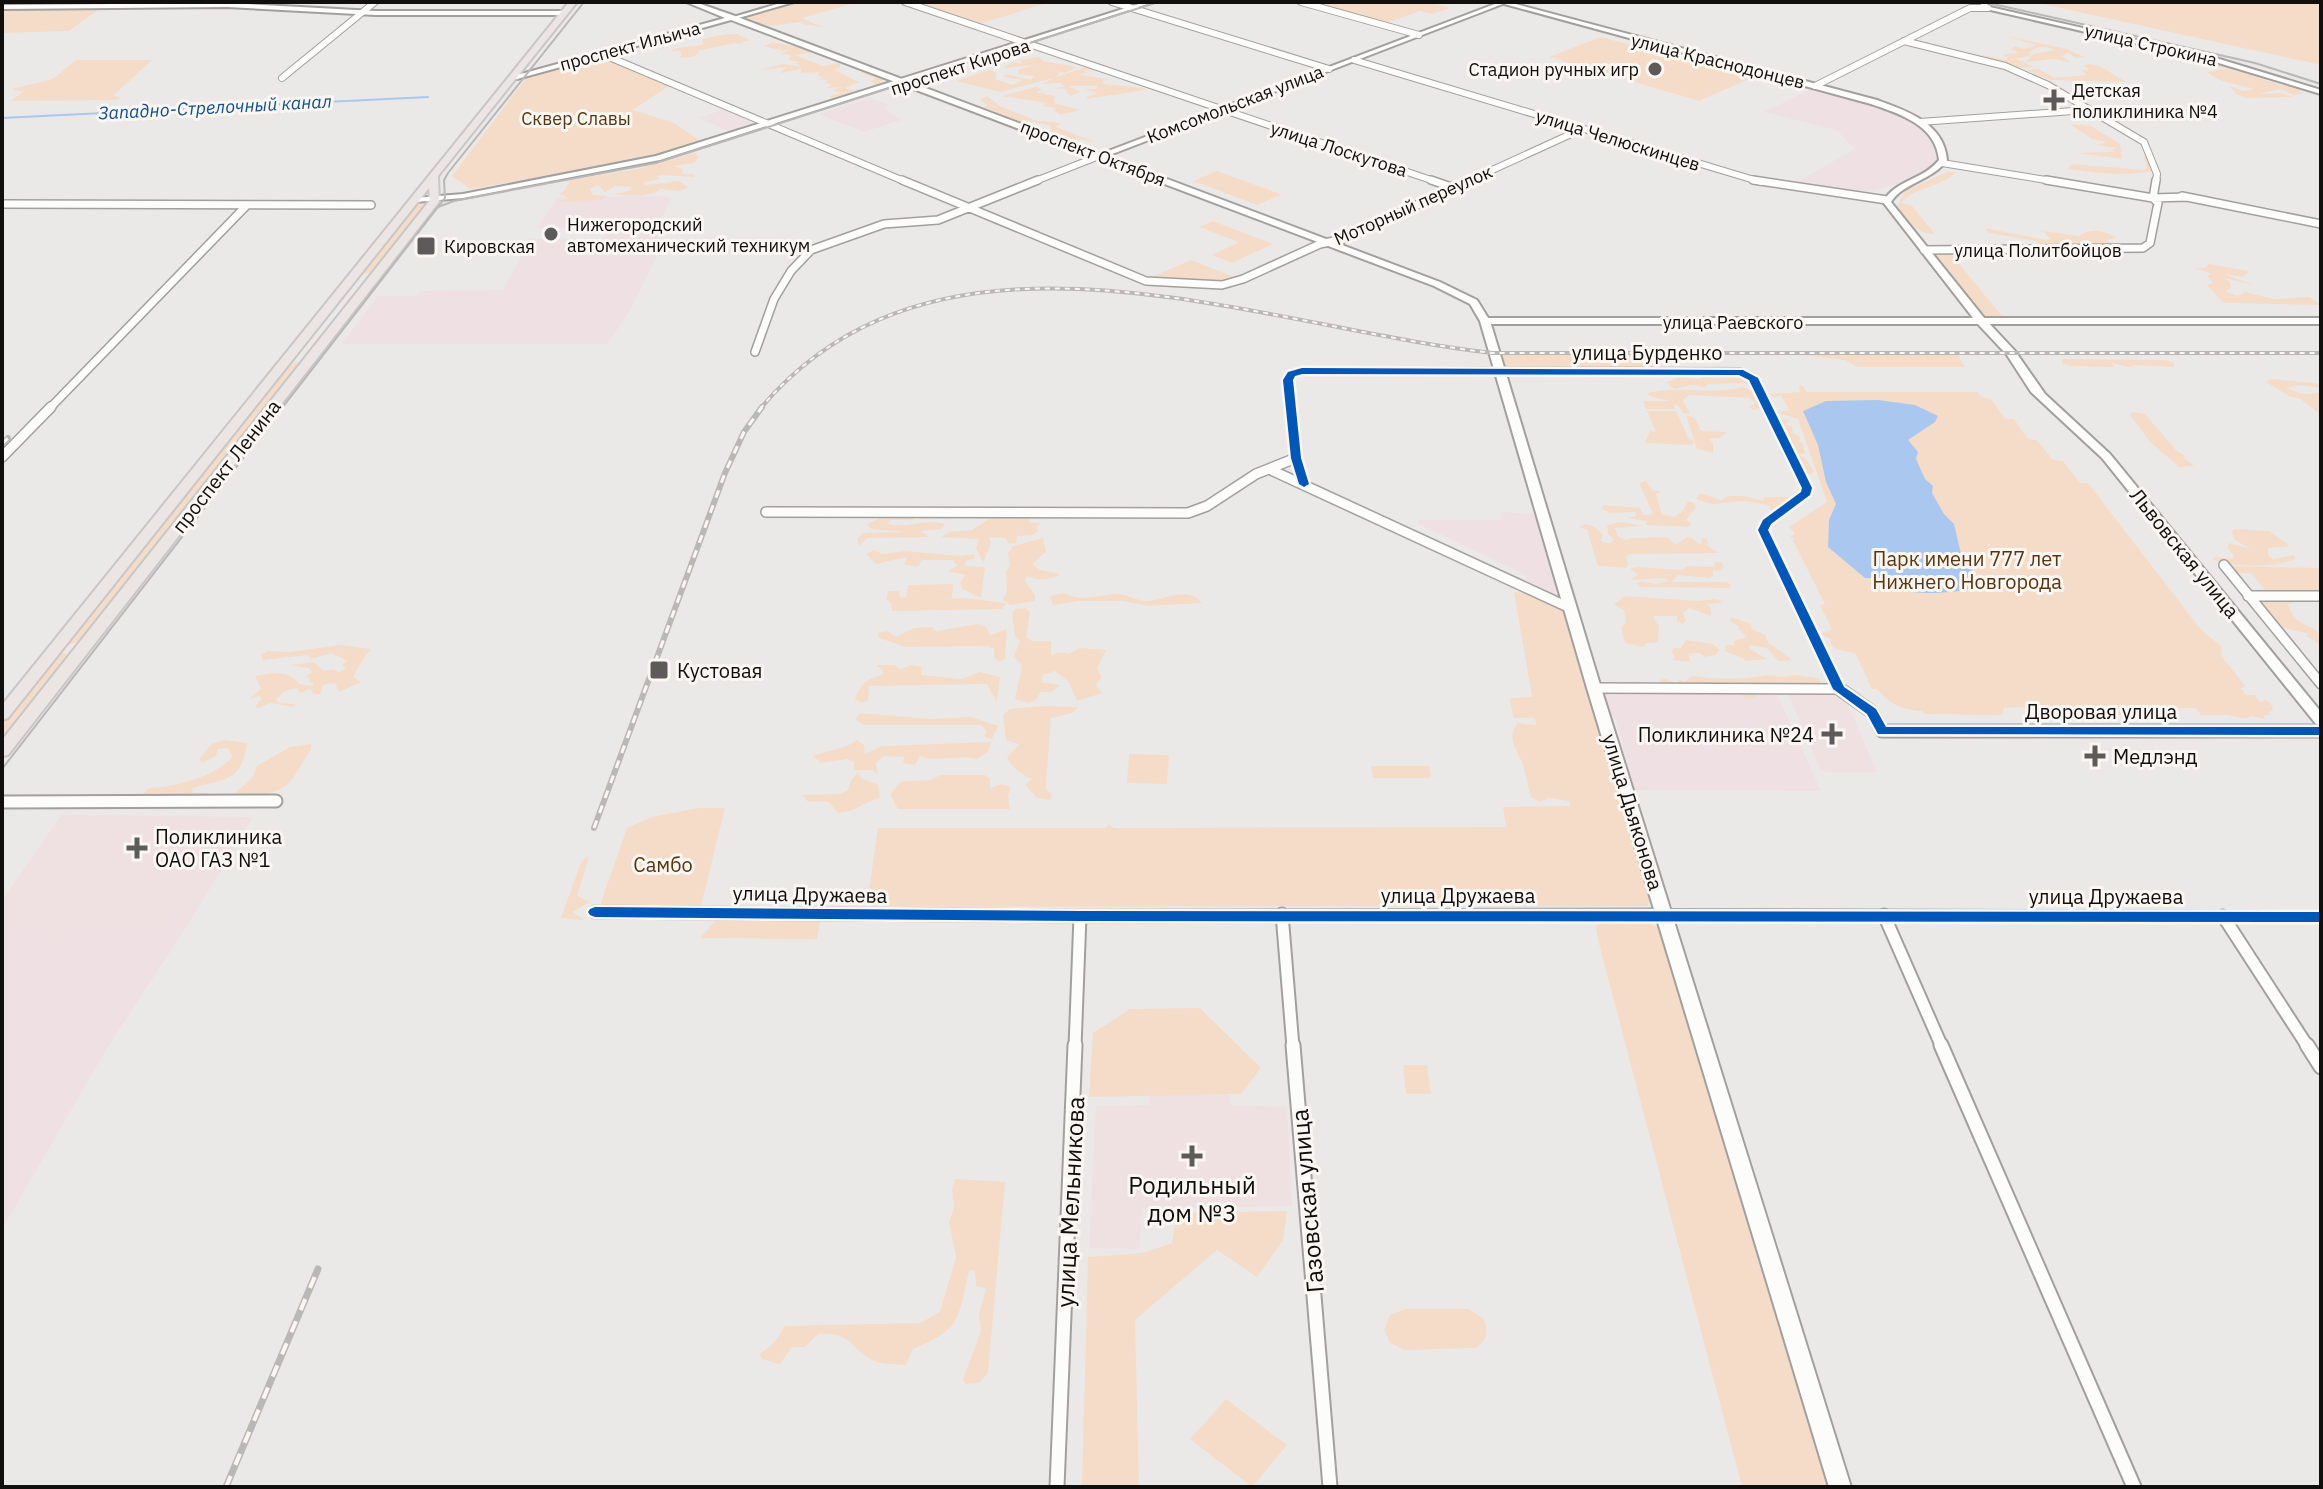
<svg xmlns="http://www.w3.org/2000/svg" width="2323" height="1489" viewBox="0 0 2323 1489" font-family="'IBM Plex Sans',sans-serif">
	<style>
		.commercial { fill: #eee0e3 }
		.medical { fill: #efe0e1 }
		.green { fill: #f5dcc9 }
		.water { fill: #aac8ef }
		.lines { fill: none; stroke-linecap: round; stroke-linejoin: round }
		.stream { stroke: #aac8ef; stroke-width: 2 }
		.minor-far4-casing { stroke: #a2a09e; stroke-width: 8 }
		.minor-far3-casing { stroke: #a2a09e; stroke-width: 10 }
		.minor-far2-casing { stroke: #a2a09e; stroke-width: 12 }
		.minor-far1-casing { stroke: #a2a09e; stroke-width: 15 }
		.minor-casing { stroke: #a2a09e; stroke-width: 17 }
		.tertiary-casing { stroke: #a2a09e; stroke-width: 4 }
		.secondary-casing { stroke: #a2a09e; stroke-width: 4 }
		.primary-casing { stroke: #c8c7c6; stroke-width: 4 }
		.minor-far4 { stroke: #fcfcfb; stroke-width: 6 }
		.minor-far3 { stroke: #fcfcfb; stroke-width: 7 }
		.minor-far2 { stroke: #fcfcfb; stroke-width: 9 }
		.minor-far1 { stroke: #fcfcfb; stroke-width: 11 }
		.minor { stroke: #fcfcfb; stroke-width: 13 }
		.tertiary { fill: #fcfcfb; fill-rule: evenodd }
		.secondary { fill: #fcfcfb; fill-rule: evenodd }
		.primary { fill: #ebe6e3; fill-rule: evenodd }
		.tram { stroke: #b9b8b7; stroke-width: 2 }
		.rail-far2-casing { stroke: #b9b8b7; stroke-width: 4 }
		.rail-far1-casing { stroke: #b9b8b7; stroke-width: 6 }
		.rail-casing { stroke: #b9b8b7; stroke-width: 7 }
		.rail-far2 { stroke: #faf6f2; stroke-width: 2; stroke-dasharray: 5; stroke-linecap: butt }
		.rail-far1 { stroke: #faf6f2; stroke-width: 3; stroke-dasharray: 8; stroke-linecap: butt }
		.rail { stroke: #faf6f2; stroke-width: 4; stroke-dasharray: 12; stroke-linecap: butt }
		.cycleway-casing { stroke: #faf6f2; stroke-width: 5 }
		.cycleway { fill: #0057b8; fill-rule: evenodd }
		.poi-dot { fill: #5d5b5a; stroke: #faf6f2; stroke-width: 3 }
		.labels { text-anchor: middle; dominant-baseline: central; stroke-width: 6; stroke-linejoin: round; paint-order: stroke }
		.far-street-label { font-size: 18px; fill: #110f0e; stroke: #faf6f2 }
		.far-poi-label { font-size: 18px; fill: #110f0e; stroke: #faf6f2; text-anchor: start }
		.far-water-label { font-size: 18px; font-style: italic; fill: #134e90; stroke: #faf6f2 }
		.far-park-label { font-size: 18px; fill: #5b3410; stroke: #faf6f2 }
		.street-label { font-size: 20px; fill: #110f0e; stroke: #faf6f2 }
		.park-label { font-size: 20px; fill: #5b3410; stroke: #faf6f2 }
		.poi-label { font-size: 20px; fill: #110f0e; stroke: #faf6f2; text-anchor: start }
		.near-poi-label { font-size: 24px; fill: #110f0e; stroke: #faf6f2 }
		.near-street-label { font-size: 24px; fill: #110f0e; stroke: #faf6f2 }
	</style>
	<rect width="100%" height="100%" fill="#ebe9e7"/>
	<path class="commercial" d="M1811 89 1885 108 1913 122 1932 137 1937 147V159L1927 171 1914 179 1875 190 1845 193 1795 183 1855 149 1837 130 1764 112Z
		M870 98 890 105 884 108 901 120 864 132 819 114Z
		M725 109 757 123 730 131 699 118Z
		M659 196 671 198 657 227 660 242 656 250H660L630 311 607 344H342L378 296H416L420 291 503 290 531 239H603L609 228H537L557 198Z
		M1502 512 1536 514 1560 599 1529 587 1524 574 1417 523 1419 520H1500Z
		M1607 692H1776L1821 791 1634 790 1616 718 1610 715 1604 695Z
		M187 926 109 1045 2 1229V934Z"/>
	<path class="medical" d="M1787 692 1836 693 1845 698 1877 772H1828L1820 769Z
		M62 815 177 816 253 817 187 926 2 934V900Z
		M1150 1095H1229L1230 1105 1287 1107 1292 1206 1142 1209 1139 1249 1089 1248 1096 1106 1149 1105Z"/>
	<path class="green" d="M796 2H858L802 18 823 27 801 24 805 22C777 23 770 32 742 18Z
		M931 2H1050L979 24 922 4Z
		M1320 2H1429L1450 8 1432 14 1420 11 1384 24 1323 6Z
		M2033 2H2321V65Z
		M101 8 69 31 2 33V9Z
		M726 34H737L749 40 740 43 748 45 735 43 697 51 699 53C694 57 686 59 679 57L682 55 680 51H670C681 45 693 48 703 44V39Z
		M2006 36 2067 49 2084 57 2076 58 2068 53 2062 56 2071 63 2055 59 2026 62 2033 54 2055 50C2045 47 2037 45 2029 53L2032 55 2016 59 2034 67 2021 68 1977 54 2005 60 2009 58 2003 56 2006 54 2019 53 2011 49 2015 46 2024 49 2036 45Z
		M1601 37 1750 77 1751 78 1699 101 1549 57Z
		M773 42 818 52 795 55 823 66 840 63V67L834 70 859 82 845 88 854 91 877 87 871 81 875 78 860 72 865 70 884 79 877 87 885 86 831 98 828 97 841 93 833 90 842 87 826 88 832 85 825 82 828 80 816 79 824 78 817 75 819 72 801 73V69L780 73 786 67 756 71 783 64 803 67 796 64 799 62 788 60 791 55 780 54 791 49 784 51 763 46Z
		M597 57H604L670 85 633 110 674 123 702 142 645 159 470 189 452 176 527 77Z
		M1039 57 1043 61 1077 67 1065 73 1047 67 1060 72 1056 77 1090 66 1097 70 1085 71 1087 73 1077 74 1110 80 1102 81 1104 84C1119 85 1133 87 1147 89 1123 95 1110 94 1089 99L1085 98 1097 93 1084 89H1097V86H1068L1081 92 1070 96 1065 89 1054 88 1064 87 1061 83 1042 84 1054 78 1000 92 956 81 989 70 996 72 995 79 1013 85 1023 80 1002 77 1005 74 1031 80 1034 76 1017 74 1018 70 1035 65 1003 68 1013 62 1023 64 1019 60Z
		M76 60H152L113 96 121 97 117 100 11 101 24 91 11 90C25 83 43 85 57 76 59 74 70 64 76 60Z
		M2211 62 2280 81 2236 70 2284 86 2282 82 2297 86 2302 89 2299 92 2305 93 2294 95 2280 89 2259 94 2282 93 2292 97 2247 98 2236 94 2230 86 2243 91 2254 89 2222 81 2206 72 2229 68 2193 65Z
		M2090 64 2100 66 2126 82 2051 80 2026 70 2038 69 2055 78 2087 75 2081 70H2089L2083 65Z
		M1036 87 1042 89 1036 92 1055 96 1054 103 1080 110 1061 115 1053 110 1056 108 1042 106 1047 103 1001 96Z
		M987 96 1000 106 1037 121 1061 123 1056 127 1095 142 1075 138 1078 140 1071 141 1040 130H1052L1049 125 1026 120 1038 126 1034 127 983 107 987 105 980 100Z
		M2070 124 2091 126 2120 144 2122 159 2076 153 2114 152 2112 150 2116 148 2097 145 2107 142 2092 139Z
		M695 153 699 157 694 163 673 166 683 169 682 174H695L694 177 661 175 657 176 660 179 644 182 645 185 679 181 688 187 681 191 661 189C648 198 630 196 614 194L629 191 631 187 615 186 605 192 598 185 590 189 593 195 607 196 602 200 559 202 568 197 559 194 565 190 570 180 638 169Z
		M2147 156 2154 158V171C2126 176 2099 174 2068 169L2072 164 2144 170 2147 168 2144 157Z
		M1217 171 1280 194 1281 195 1257 205 1193 181Z
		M1947 172H1956C1942 188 1912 187 1902 203L1912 206 1935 234C1916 234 1907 221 1897 207L1905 191Z
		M417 203H427L373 272 363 274Z
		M1213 221 1273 244 1232 263 1212 255 1239 242 1199 227Z
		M1985 228 2046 240 2050 239 2043 231 2079 236C2092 227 2105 231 2116 238L2107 240 2113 249 2042 246 2036 241 1989 233Z
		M1951 254 2002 316 1985 317 1934 255Z
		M1191 260 1234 277 1216 281 1150 278Z
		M2209 264 2249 271 2243 277 2224 274 2253 285 2224 278 2230 282 2231 288 2226 292 2238 296 2245 292 2274 299 2309 297 2321 305 2224 303 2207 285 2213 283 2207 275 2212 274 2195 268H2204Z
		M1957 354 1965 367H1858L1845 360 1802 355Z
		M1498 355H1688L1713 357 1652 359 1655 367 1674 368 1506 369Z
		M2062 359 2166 360 2174 363V367L2134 365 2129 367 2112 363 2114 367 2071 366 2062 363Z
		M300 362 81 641 68 645 278 376 294 363Z
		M1705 374 1723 378 1725 374C1735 374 1746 374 1752 383L1708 384 1705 387 1693 385 1674 389 1666 382 1680 377 1700 379Z
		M2271 379 2321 384V388L2299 385 2286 388 2302 394 2321 393V407H2318L2321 415 2299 398 2291 397 2266 382Z
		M1802 385 1807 392H1978L1981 397 1991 399 2005 419H2014L2028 439 2037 440 2053 460 2063 461 2080 483H2088L2202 631 2221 646 2222 657 2246 687 2241 688 2246 695H2255L2260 702 2266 700 2271 704 2273 710 2268 712 2270 715H2265L2264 719 2251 716 2246 719 2228 715H2201L2196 708H2170L2172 711 2167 712 2169 715H2118L2108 708H2088L2087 715 2033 714 2023 707 2004 708 2002 715 1924 714 1922 711C1903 710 1888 704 1877 689H1872L1855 653 1836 649 1830 643 1832 640 1821 634 1832 629 1820 605 1825 604 1793 541 1794 538 1790 537 1795 533 1789 527 1827 502 1798 419 1776 412 1789 410 1781 395 1774 397 1768 394 1800 392 1799 386Z
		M1743 387 1752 391 1755 397 1763 399V406L1754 410 1749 407 1755 403 1750 398 1689 395 1683 400 1690 414 1683 413 1679 406 1674 404 1675 409H1646L1643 401H1671L1652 397 1647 393C1675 386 1715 395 1743 387Z
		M1647 411H1676L1688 437 1694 441 1692 445 1645 443 1650 431 1656 432Z
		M2132 412 2145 414 2176 450 2185 456 2183 457 2194 466 2179 467 2150 442 2130 415Z
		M1769 414 1777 419 1790 420 1784 425 1792 426 1793 433 1801 438 1799 441 1803 444 1805 453 1799 455 1805 458 1814 471 1810 474 1803 473 1797 478 1792 472 1794 470 1781 453 1784 450 1766 416Z
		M1686 415 1695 418 1701 431 1727 432 1720 438 1709 439 1713 443V453L1697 449Z
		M1646 481 1652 490 1662 492 1656 494 1662 514 1674 517 1683 511 1688 501 1694 503 1696 507 1686 520 1692 524 1688 527 1646 525V521L1627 518 1636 516 1635 512 1611 513 1602 509 1603 505 1640 508 1643 515 1653 514 1639 483Z
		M1701 493 1721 500 1729 496H1744L1764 501V497H1793L1781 502 1785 508 1778 513 1772 512 1769 505 1744 501 1713 504 1698 500 1696 498Z
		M998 513 1029 518V522L1040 523 1036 528 1039 530 1033 535 1017 536 1016 543 1009 544 1006 538 989 537 991 543 983 563 976 548 979 539 941 537 950 532 972 530Z
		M914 515 913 520H891L887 524C907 529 925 518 945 524L942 529 921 531 929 537 867 538 859 546 857 539 863 533 906 532 871 529 867 524 882 517Z
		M1620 522 1644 526 1615 528 1618 537 1627 540 1631 538 1667 537 1676 545 1687 537 1694 539 1698 544 1702 543 1701 538 1707 539 1708 546 1719 553 1631 554 1626 556 1628 564 1626 568 1598 566 1587 530 1579 527C1587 520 1597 528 1603 535L1601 540 1604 543H1610L1614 540 1608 534 1607 525Z
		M2235 529 2269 531 2290 546 2268 548V555L2273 559 2294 555 2296 559C2276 567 2234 568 2213 560L2215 557 2232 559 2234 556 2227 547 2229 543 2251 549 2235 540 2231 531Z
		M1043 538 1046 552 1032 564 1040 570 1060 574C1050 581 1037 580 1027 576L1025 581 1035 595V601L1010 605 1003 600 1007 591 1006 571 1010 566 1008 553 1013 546Z
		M874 550 882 554 905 551 959 556 974 554 975 558 966 561 964 566 985 567 981 598 963 589 960 583 965 575 948 571 958 565 952 560H922L918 567 904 565 907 557 876 564 866 554Z
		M1715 562H1721L1724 566 1720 571 1713 570V576L1709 578 1678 575 1672 582H1726L1731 585 1729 588 1642 587 1637 584 1640 581 1656 584 1669 581 1664 578 1630 580 1638 574 1630 569 1636 567 1683 570 1687 566 1714 567Z
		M2229 566 2321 568V595L2263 592 2264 589 2251 573H2234Z
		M953 584 952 598 945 599 965 598 1006 603 1002 609 892 611 891 603 886 599 888 591H899L900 597 906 598 908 585Z
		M1514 592 1527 593 1564 610 1651 898 1648 906 872 907 867 904 878 828H1105L1109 824 1114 828 1506 827 1503 807 1570 806 1569 801 1549 798 1539 802 1531 797C1528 787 1526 776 1523 765 1518 750 1505 739 1518 723L1536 725 1535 718H1514L1509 698 1532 697Z
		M1064 593C1082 603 1099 594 1119 594 1129 595 1139 602 1149 601 1167 599 1187 586 1202 603L1148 606 1123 601H1079L1053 605 1050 596Z
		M1624 596 1698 601 1716 599 1724 602 1707 604 1711 608V616L1689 608 1683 613 1686 620 1683 624 1677 621V616H1653L1659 627 1658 642 1646 643 1643 647 1625 643 1621 627 1626 623 1624 610 1614 605Z
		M2261 600H2308L2287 604C2292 610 2290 613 2296 619 2309 630 2321 625 2321 645L2306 636 2309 634 2281 627Z
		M1026 608 1030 612 1026 637 1032 641H1051V656L1058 652 1069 654 1080 648 1106 650 1097 668 1102 677 1096 685 1102 693 1077 701 1069 682 1055 671 1043 675 1041 682 1061 685 1051 692H1041L1036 700 1028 703 1015 699 1022 666 1014 656 1020 641 1015 636 1012 613 1015 609Z
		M1731 617 1751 624 1752 629 1765 635 1768 642 1792 660 1778 661 1767 648 1750 645V649L1767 659 1746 661C1739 654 1731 656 1724 650L1727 645H1734V641L1747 637 1738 629 1739 626 1730 622Z
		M978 624 986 627 990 635 1007 629 1005 659 999 662 994 658V649L988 646 906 647 879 638 878 633 888 631 896 637 914 628 932 627 936 631Z
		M1686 640 1713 644 1719 650 1716 655 1705 657 1699 653 1688 654 1691 662 1671 660 1676 657 1671 652 1674 647 1680 649Z
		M340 645 371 649C365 654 357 671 353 677L361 682 339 692 335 683 323 685 320 694H314L310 689 300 693 297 688 285 691 276 699 279 703 295 704 294 707 270 703 257 709 256 705 262 699 259 696 249 699 261 689 255 676C269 673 290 669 299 684L312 686 314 683 309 682 310 678 304 677 313 672 309 668 290 665 314 662 324 671 332 669 339 672 346 669 342 665 347 661 332 653 311 659 308 655 263 660 261 655 268 651 290 652Z
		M62 653 68 654 55 676 2 743V722L55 656Z
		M876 665H895L900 669 912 665 922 667 921 675 962 679 980 672 1000 677 997 702 987 684 869 686 868 700 862 703 855 699C861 683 866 679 882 675L883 671Z
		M1793 675 1818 678 1821 682 1814 686 1803 684 1796 688 1767 683 1756 693V697L1747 699 1741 695 1743 688C1724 682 1714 686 1696 688 1685 689 1673 685 1662 684L1659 680 1665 679 1677 683 1678 680 1685 681 1692 676C1715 679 1740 680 1761 676 1773 673 1781 680 1793 675Z
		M1044 706 1078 707 1072 713 1051 718 1046 785V790L1052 794 1050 800 1037 798 1025 785 1032 779C1021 774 1013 769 1007 758L1019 744 1006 740 1003 715 1010 709Z
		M860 713 931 719 971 717 998 726 992 739 985 737 986 730 981 725H864L855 719Z
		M225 740 247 743C242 783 224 779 192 788L193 793H208L211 797 147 799 143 794 149 788C174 788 216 776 232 757L228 748 218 749 216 756 202 763 199 759 212 744Z
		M857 740 864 745 865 754 882 746 991 742 988 752 977 759C958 754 937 763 920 756L915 765 903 763 904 757 883 756 876 763 878 775 873 770H854V762L847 759 821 763 813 756C827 750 846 749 857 740Z
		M311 744V749C288 787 289 793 245 796 240 796 237 797 233 795L252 778 257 766 290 747Z
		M1129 754 1169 755 1167 784 1127 783Z
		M1371 766H1429L1431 778H1373Z
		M858 773 861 778 878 785 880 797 850 811 838 813 829 802 807 801 803 795 841 794 848 790 851 780Z
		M941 775H985L990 779V788L1002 784 1011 787 1008 796 1010 809H898L890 794 900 782 930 780Z
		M699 808H725L700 910 599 908 627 828 652 817Z
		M589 857 577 896 590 902 572 912 585 920 561 918 582 860Z
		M821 918 817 939 700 938 717 919Z
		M1600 922H1647L1661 929 1832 1487H1742L1598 940 1596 927Z
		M1200 1008 1261 1068 1241 1094 1089 1097 1093 1033 1130 1009Z
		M1403 1065H1427L1431 1094H1406Z
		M955 1179 1005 1182 988 1373 979 1383 966 1384 963 1379 981 1331 979 1314 986 1289 976 1286 975 1270 969 1271C958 1319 961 1330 913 1349L906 1365C897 1364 882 1365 874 1361 851 1350 853 1332 818 1334L805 1347H792L780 1364 762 1359 760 1354 775 1342 785 1326 920 1323 940 1312 956 1257 949 1222 954 1208 952 1189Z
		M1287 1211 1283 1240 1257 1277 1217 1250 1135 1320 1139 1487H1082L1088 1257 1143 1253 1172 1243 1177 1213Z
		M1405 1309H1469L1484 1319C1489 1332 1487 1341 1475 1348L1405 1350 1390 1343 1384 1330 1390 1315Z
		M1226 1399 1287 1445 1252 1487 1190 1439Z"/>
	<path class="water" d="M1878 400 1915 405 1938 416 1935 422 1908 440 1918 452 1916 459 1925 479 1933 486 1932 493 1944 514 1954 524 1962 558 1976 576 1969 589C1954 593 1917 595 1903 590 1888 585 1881 577 1865 578L1828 547 1829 520 1836 504 1826 482 1818 445 1803 411 1826 401Z"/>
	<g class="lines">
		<path class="stream" d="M2 118 428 97"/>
		<g class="minor-far4-casing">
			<path id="minor-far4" d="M905 2 1437 182
				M1112 2 1329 69
				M1301 2 1419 35
				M1904 41 2005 66 2048 85 2144 142 2157 174 2156 182
				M602 54 906 182
				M1354 60 1761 182
				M282 78 375 2
				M1815 86 1970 8H1988
				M1920 122 2087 110
				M1942 163 2058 182
				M1033 182 1099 156
				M1466 182 1582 129"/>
		</g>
		<g class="minor-far3-casing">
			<path id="minor-far3" d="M902 180 1146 281 1222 285 1243 279 1320 244 1343 239 1471 180
				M1431 180 1454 188
				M1753 180 1887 200
				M2046 180 2153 198 2187 197
				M2182 196 2321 224
				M2 204 371 205
				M1924 250 2143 248 2150 243 2158 203 2153 198 2156 180
				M755 352 774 299 791 271 811 250 884 224 938 220 1038 180
				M49 409 247 205
				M1291 409 1288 380 1291 374 1302 371 1740 372 1753 378 1768 409"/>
		</g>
		<g class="minor-far2-casing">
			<path id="minor-far2" d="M1291 407 1296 458 1304 484
				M1767 407 1807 488 1806 493 1767 522 1763 530 1839 689 1844 692
				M2 457 51 407
				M1269 469 1570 608
				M766 512 1188 513 1207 506 1256 474 1296 458
				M2224 565 2321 684
				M2248 596H2321
				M1594 688 1839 689"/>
		</g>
		<g class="minor-far1-casing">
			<path id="minor-far1" d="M1841 690 1872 712 1882 731H2321
				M2 802 276 801
				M595 912 1080 916 1665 915
				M1282 914 1293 1047
				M1884 915 1942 1047
				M2223 916 2308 1047
				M1075 1047 1080 916"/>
		</g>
		<g class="minor-casing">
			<path id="minor" d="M1293 1045 1330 1487
				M1941 1045 2134 1487
				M2307 1045 2321 1067
				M1057 1487 1075 1045"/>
		</g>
		<g class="tertiary-casing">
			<path id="tertiary" d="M784 2H794L735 19 730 18Z
				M1145 2H1154L660 160 463 198 415 202 411 200 415 198 463 194 656 156Z
				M1500 2H1508L1102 158 1095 156Z
				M1978 2H1985L1990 7 2216 58 2321 90V94L2212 61 1986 9Z
				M227 3 375 11H564L567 13 564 15H375L227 7 2 9V5Z
				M2321 318V324H1485L1481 321 1485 318Z
				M1665 910 2321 912V922L1665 920 1660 918 1658 915 1660 912Z"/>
		</g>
		<g class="secondary-casing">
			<path id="secondary" d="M686 2H695L735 16 1440 282 1477 300 1490 321 1601 688 1851 1487H1829L1587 688 1480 321 1470 304 1434 286 731 20 517 79 510 77 725 18Z
				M1497 2H1508L1877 100C1907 111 1944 123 1947 160 1932 181 1904 182 1891 202L1985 319 2015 351 2045 394 2110 454 2321 712V725L2316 724 2102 458 2031 392 2007 355 1977 323 1883 202C1895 180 1923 180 1939 160 1936 125 1900 114 1871 104Z"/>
		</g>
		<g class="primary-casing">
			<path id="primary" d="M569 2H577L438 176 439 202 8 755 2 756V740L430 200 429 188 8 718 2 720V705Z"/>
		</g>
		<use href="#minor-far4" class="minor-far4"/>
		<use href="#minor-far3" class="minor-far3"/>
		<use href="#minor-far2" class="minor-far2"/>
		<use href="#minor-far1" class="minor-far1"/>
		<use href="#minor" class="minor"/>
		<use href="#tertiary" class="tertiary"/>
		<use href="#secondary" class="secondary"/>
		<use href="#primary" class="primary"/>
		<path class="tram" d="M1984 2 2255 63 2321 84
			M438 207 454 201 656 163 1158 2
			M2 769 445 198 444 180 448 173 584 2"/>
		<g class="rail-far2-casing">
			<path id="rail-far2" d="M760 409C941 193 1261 328 1493 353H2321"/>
		</g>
		<g class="rail-far1-casing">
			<path id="rail-far1" d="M2 444 8 438
				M594 828 725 473 744 432 762 407"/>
		</g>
		<g class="rail-casing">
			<path id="rail" d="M226 1487 318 1269"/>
		</g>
		<use href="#rail-far2" class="rail-far2"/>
		<use href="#rail-far1" class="rail-far1"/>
		<use href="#rail" class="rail"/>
		<g class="cycleway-casing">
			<path id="cycleway" d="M1302 368 1743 370 1758 378 1812 488 1810 495 1771 524 1768 530 1844 687 1876 709 1886 727H2321V735L1878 734 1867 714 1833 689 1758 530 1763 520 1801 492 1802 488 1749 380 1739 375 1302 374 1295 376 1293 380 1301 458 1309 484 1304 487 1299 484 1291 458 1283 380 1288 372Z
				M595 907 1080 911 2321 912V922L1080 921 595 917 590 915 588 912 590 909Z"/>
		</g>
		<use href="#cycleway" class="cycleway"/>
	</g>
	<g class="poi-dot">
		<circle cx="1655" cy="69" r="8"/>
		<path d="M2050 88h8v8h8v8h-8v8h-8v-8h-8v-8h8z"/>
		<circle cx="551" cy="234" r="8"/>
		<rect x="416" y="236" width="20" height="20" rx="4"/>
		<rect x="649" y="660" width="20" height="20" rx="4"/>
		<path d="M1828 722h8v8h8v8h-8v8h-8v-8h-8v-8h8z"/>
		<path d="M2091 744h8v8h8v8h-8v8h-8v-8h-8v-8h8z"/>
		<path d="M133 836h8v8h8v8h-8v8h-8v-8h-8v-8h8z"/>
		<path d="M1188 1144h8v8h8v8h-8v8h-8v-8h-8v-8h8z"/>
	</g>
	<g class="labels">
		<g class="far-street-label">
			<text transform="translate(2151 45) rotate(13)">улица Строкина</text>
			<text transform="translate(630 46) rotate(-15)">проспект Ильича</text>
			<text transform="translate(1718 61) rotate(14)">улица Краснодонцев</text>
			<text transform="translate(960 67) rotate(-18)">проспект Кирова</text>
			<text transform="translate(1235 104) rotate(-21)">Комсомольская улица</text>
			<text transform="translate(1618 140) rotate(17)">улица Челюскинцев</text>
			<text transform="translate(1339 149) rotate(18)">улица Лоскутова</text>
			<text transform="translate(1093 153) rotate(21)">проспект Октября</text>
			<text transform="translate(1413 205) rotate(-24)">Моторный переулок</text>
			<text x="2038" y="250">улица Политбойцов</text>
			<text x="1733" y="322">улица Раевского</text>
		</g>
		<g class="far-poi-label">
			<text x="1639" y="69" text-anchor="end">Стадион ручных игр</text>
			<text x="2072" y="90">Детская<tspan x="2072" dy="21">поликлиника №4</tspan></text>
			<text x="567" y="224">Нижегородский<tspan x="567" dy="21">автомеханический техникум</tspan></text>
			<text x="444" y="246">Кировская</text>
		</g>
		<g class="far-water-label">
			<text transform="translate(215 107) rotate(-3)">Западно-Стрелочный канал</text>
		</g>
		<g class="far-park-label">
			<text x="576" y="118">Сквер Славы</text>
		</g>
		<g class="street-label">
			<text x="1647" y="352">улица Бурденко</text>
			<text transform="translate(226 466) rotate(-52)">проспект Ленина</text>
			<text transform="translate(2185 553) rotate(51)">Львовская улица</text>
			<text x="2101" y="711">Дворовая улица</text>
			<text transform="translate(1633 812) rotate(73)">улица Дьяконова</text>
			<text transform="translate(810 894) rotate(1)">улица Дружаева</text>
			<text x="1458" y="895">улица Дружаева</text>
			<text x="2106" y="896">улица Дружаева</text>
		</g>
		<g class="park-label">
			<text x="1967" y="558">Парк имени 777 лет<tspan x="1967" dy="23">Нижнего Новгорода</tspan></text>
			<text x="663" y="864">Самбо</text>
		</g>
		<g class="poi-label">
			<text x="677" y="670">Кустовая</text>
			<text x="1814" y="734" text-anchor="end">Поликлиника №24</text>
			<text x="2113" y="756">Медлэнд</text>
			<text x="155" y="836">Поликлиника<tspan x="155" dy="23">ОАО ГАЗ №1</tspan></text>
		</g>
		<g class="near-poi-label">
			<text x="1192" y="1185">Родильный<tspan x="1192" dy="28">дом №3</tspan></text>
		</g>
		<g class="near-street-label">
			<text transform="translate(1307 1201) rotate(-95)">Газовская улица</text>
			<text transform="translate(1070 1202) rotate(-87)">улица Мельникова</text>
		</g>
	</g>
	<rect width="2323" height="1489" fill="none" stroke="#110f0e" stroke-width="8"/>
</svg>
